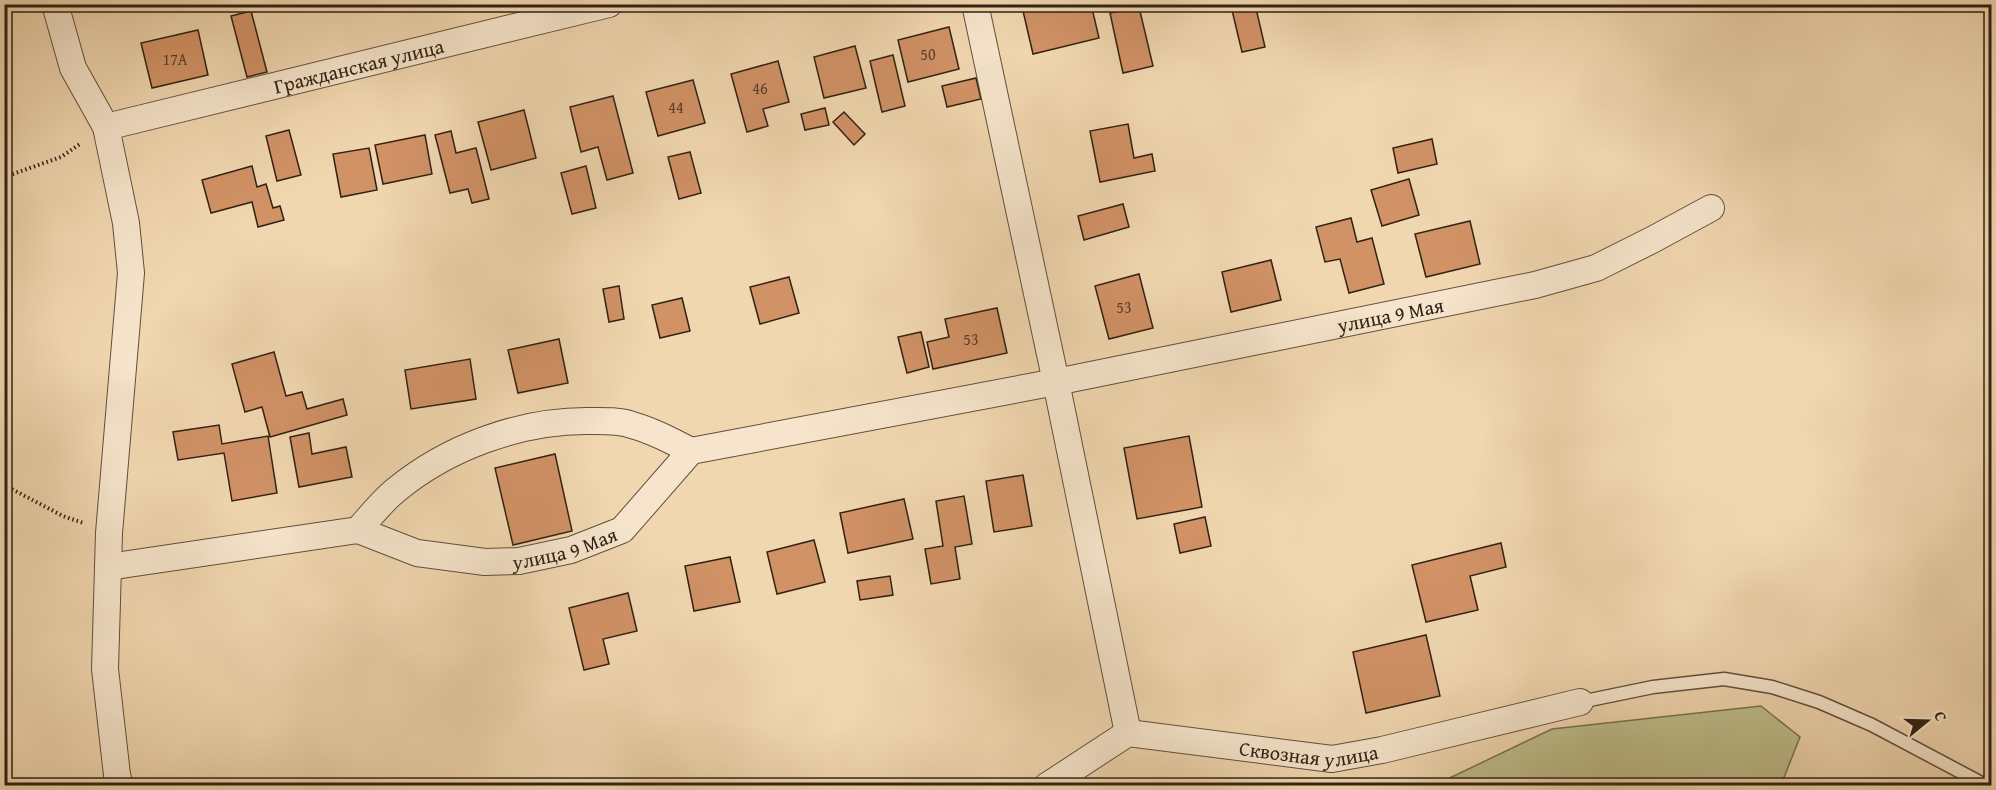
<svg xmlns="http://www.w3.org/2000/svg" width="1996" height="790" viewBox="0 0 1996 790" font-family="'Gentium Book Plus',serif">
	<style>
		.green { fill: #bdbd8a; stroke: #777050; stroke-width: 1.5 }
		.building { fill: #d19266; stroke: #312215; stroke-width: 1.5 }
		.lines { fill: none; stroke-linecap: round; stroke-linejoin: round }
		.service-casing { stroke: #614f3c; stroke-width: 15 }
		.minor-casing { stroke: #614f3c; stroke-width: 28 }
		.path { stroke: #312215; stroke-width: 4; stroke-dasharray: 1.5 3; stroke-linecap: butt }
		.service { stroke: #f6e5cc; stroke-width: 12 }
		.minor { stroke: #f6e5cc; stroke-width: 26 }
		.labels { text-anchor: middle; dominant-baseline: central; stroke-width: 5; stroke-linejoin: round; paint-order: stroke }
		.number-label { font-size: 16px; fill: #593e29 }
		.street-label { font-size: 20px; fill: #312215; stroke: #f6e5cc }
	</style>
	<rect width="100%" height="100%" fill="#f1d7b0"/>
	<filter id="stains"><feTurbulence type="fractalNoise" baseFrequency=".00333" numOctaves="4"/><feColorMatrix values="0 0 0 0 .2 0 0 0 0 .09 0 0 0 0 .02 0 0 0 .5 -.17"/></filter>
	<radialGradient id="worn" r=".72"><stop offset=".6" stop-color="#630" stop-opacity="0"/><stop offset="1" stop-color="#630" stop-opacity=".3"/></radialGradient>
	<path class="green" d="M1761 706 1800 737 1781 785H1435L1552 729Z"/>
	<path class="building" d="M1051 4H1091L1099 38 1033 54 1023 11Z
		M1239 4H1255L1265 47 1242 52 1231 6Z
		M1139 7 1153 66 1123 73 1110 13Z
		M251 11 267 72 247 77 231 16Z
		M949 27 959 69 908 82 898 40Z
		M198 30 208 75 152 88 141 43Z
		M855 46 866 88 824 98 814 57Z
		M893 55 905 106 882 112 870 61Z
		M778 61 789 102 763 109 768 126 747 132 731 74Z
		M976 78 981 99 947 107 942 86Z
		M693 80 705 123 658 136 646 92Z
		M613 96 633 173 607 180 598 147 581 152 570 107Z
		M825 108 829 125 805 130 801 114Z
		M524 110 536 158 491 170 478 122Z
		M844 112 865 134 854 145 833 122Z
		M1128 124 1134 158 1152 154 1155 171 1100 182 1090 131Z
		M289 130 301 175 277 181 266 136Z
		M451 131 456 153 476 148 489 199 472 203 468 189 450 193 435 135Z
		M425 135 432 174 383 184 375 145Z
		M1432 139 1437 164 1398 173 1393 148Z
		M369 148 377 190 341 197 333 154Z
		M690 152 701 193 679 199 668 157Z
		M252 166 257 187 266 184 273 208 280 206 284 220 258 227 252 202 211 213 202 180Z
		M586 166 596 208 572 214 561 173Z
		M1409 179 1419 215 1382 226 1371 190Z
		M1123 204 1129 227 1084 240 1078 216Z
		M1351 218 1357 242 1372 238 1384 284 1349 293 1340 259 1325 262 1316 227Z
		M1470 221 1480 264 1426 277 1415 234Z
		M1271 260 1281 300 1231 312 1222 272Z
		M1139 274 1153 328 1109 339 1095 286Z
		M789 277 799 313 760 324 750 287Z
		M619 286 624 319 609 322 603 289Z
		M682 298 690 331 660 338 652 305Z
		M997 308 1007 353 933 369 927 342 949 337 945 319Z
		M921 332 929 367 907 373 898 337Z
		M559 339 568 383 518 393 508 350Z
		M274 352 286 396 302 392 307 409 343 399 347 415 270 437 262 407 245 412 232 364Z
		M470 359 476 399 411 409 405 370Z
		M219 425 222 444 268 436 277 493 232 501 224 453 178 460 173 432Z
		M309 433 312 454 346 447 352 477 299 487 290 437Z
		M1189 436 1202 507 1137 519 1124 448Z
		M555 454 572 531 513 545 495 468Z
		M1023 475 1032 526 994 532 986 481Z
		M964 496 972 544 955 547 960 579 931 584 925 549 943 546 936 501Z
		M904 499 913 539 848 553 840 513Z
		M1205 517 1211 546 1180 553 1174 524Z
		M814 540 825 582 777 594 767 552Z
		M1501 543 1506 567 1470 576 1478 610 1426 622 1412 565Z
		M730 557 740 602 694 611 685 566Z
		M890 576 893 595 860 600 857 581Z
		M628 593 637 631 603 639 609 664 584 670 569 608Z
		M1426 635 1440 696 1366 713 1353 652Z"/>
	<g class="lines">
		<g class="service-casing">
			<path id="service" d="M1580 702 1653 687 1724 679 1772 687 1819 702 1872 725 1987 786"/>
		</g>
		<g class="minor-casing">
			<g id="minor">
				<path d="M55 4 73 68 106 127 126 223 131 273 109 533 105 669 117 775 120 786"/>
				<path d="M975 4 1056 382 1128 733"/>
				<path id="s1" d="M106 127 609 4"/>
				<path d="M358 530C370 517 382 501 396 490 448 447 520 421 586 421 601 421 618 420 632 425 653 431 672 441 691 451"/>
				<path id="s2" d="M108 567 358 530 417 553 485 562 519 561 571 550 622 530 691 451 1056 382 1535 285 1596 268 1652 240 1711 208"/>
				<path id="s3" d="M1047 786 1128 733 1332 759 1382 750 1580 702"/>
			</g>
		</g>
		<path class="path" d="M4 177 61 157 80 144
			M4 485 63 516 83 523"/>
		<use href="#service" class="service"/>
		<use href="#minor" class="minor"/>
	</g>
	<g class="labels">
		<g class="number-label">
			<text x="928" y="54">50</text>
			<text x="175" y="59">17А</text>
			<text x="760" y="88">46</text>
			<text x="676" y="107">44</text>
			<text x="1124" y="307">53</text>
			<text x="971" y="339">53</text>
		</g>
		<g class="street-label">
			<text stroke="none"><textPath href="#s1" startOffset="260">Гражданская улица</textPath></text>
			<text stroke="none"><textPath href="#s2" startOffset="1344">улица 9 Мая</textPath></text>
			<text stroke="none"><textPath href="#s2" startOffset="466">улица 9 Мая</textPath></text>
			<text stroke="none"><textPath href="#s3" startOffset="279">Сквозная улица</textPath></text>
		</g>
	</g>
	<rect width="1996" height="790" fill="none" stroke="#f1d7b0" stroke-width="24"/>
	<rect x="6" y="6" width="1984" height="778" fill="none" stroke="#312215" stroke-width="3"/>
	<rect x="12" y="12" width="1972" height="766" fill="none" stroke="#312215" stroke-width="1.5"/>
	<g transform="translate(1927 721) rotate(71)" stroke="#f6e5cc" stroke-width="4.5" paint-order="stroke">
	<path d="M0-4.5L10 22L0 15L-10 22Z" fill="#312215"/>
	<text y="-9" font-size="16" font-weight="bold" text-anchor="middle" fill="#312215">С</text>
	</g>
	<rect width="100%" height="100%" filter="url(#stains)"/>
	<rect width="100%" height="100%" fill="url(#worn)"/>
</svg>
